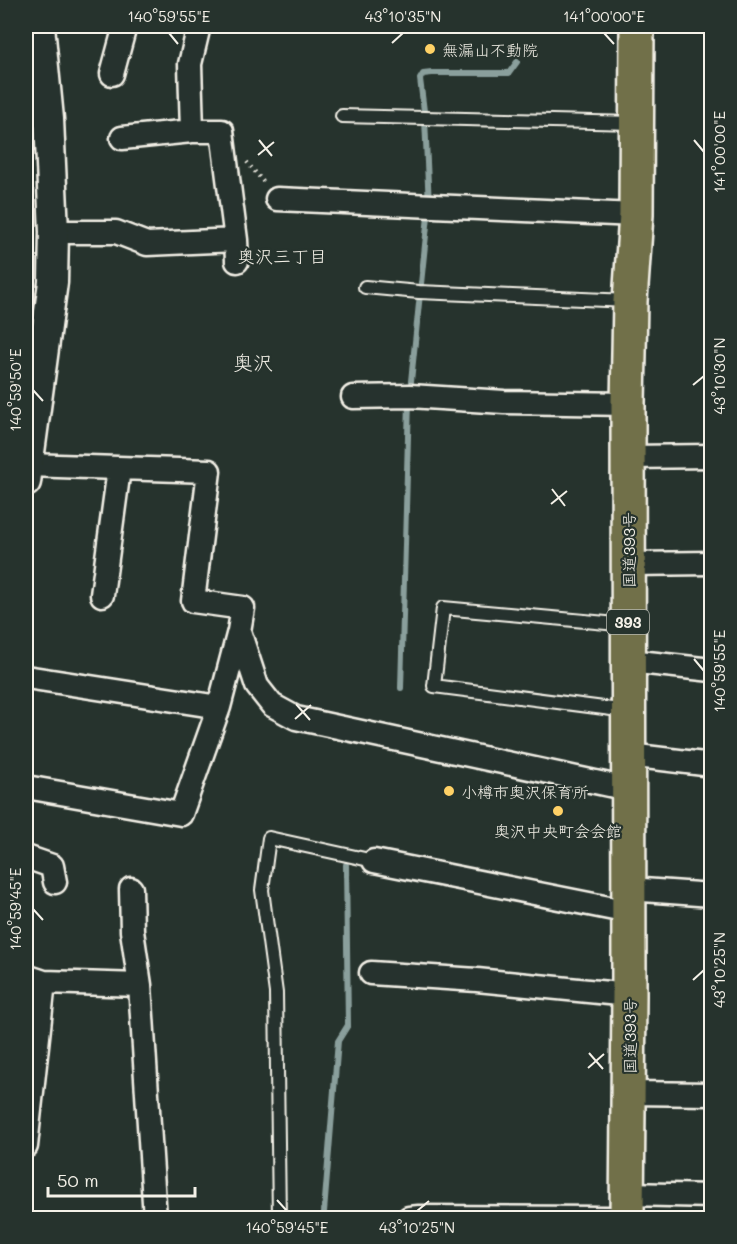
<svg xmlns="http://www.w3.org/2000/svg" width="737" height="1244" viewBox="0 0 737 1244" font-family="Mali,'Klee One',sans-serif">
	<style>
		.lines { fill: none; stroke-linecap: round; stroke-linejoin: round }
		.stream { stroke: #8a9f9c; stroke-width: 6 }
		.service-casing { stroke: #f4f1e8; stroke-width: 16 }
		.minor-casing { stroke: #f4f1e8; stroke-width: 27 }
		.tertiary-casing { stroke: #f4f1e8; stroke-width: 33 }
		.trunk-casing { stroke: #f4f1e8; stroke-width: 38 }
		.path { stroke: #f4f1e8; stroke-width: 4; stroke-dasharray: 1.5 4.5; stroke-linecap: butt }
		.service { stroke: #26332d; stroke-width: 12 }
		.minor { stroke: #26332d; stroke-width: 22 }
		.tertiary { stroke: #26332d; stroke-width: 28 }
		.trunk { stroke: #71704a; stroke-width: 33 }
		.ticks { fill: none; stroke: #f4f1e8; stroke-width: 2 }
		.poi-dot { fill: #ffd166; stroke: #26332d; stroke-width: 2 }
		.labels { text-anchor: middle; dominant-baseline: central; stroke-width: 4.5; stroke-linejoin: round; paint-order: stroke }
		.shield { fill: #26332d; stroke: #b6b8b0; stroke-width: 1.5 }
		.shield-label { font-size: 15px; font-weight: bold; fill: #f4f1e8 }
		.poi-label { font-size: 16px; fill: #f4f1e8; stroke: #26332d; text-anchor: start }
		.street-label { font-size: 16px; fill: #f4f1e8; stroke: #26332d }
		.neighbourhood-label { font-size: 18px; fill: #f4f1e8; stroke: #26332d }
		.quarter-label { font-size: 20px; fill: #f4f1e8; stroke: #26332d }
		.neatline { fill: none; stroke: #f4f1e8; stroke-width: 2 }
		.ticks-label { font-size: 15px; text-anchor: middle; fill: #f4f1e8 }
	</style>
	<rect width="100%" height="100%" fill="#26332d"/>
	<filter id="ink" filterUnits="userSpaceOnUse"><feTurbulence type="fractalNoise" baseFrequency=".0167" numOctaves="2"/><feDisplacementMap in="SourceGraphic" scale="12" xChannelSelector="R" yChannelSelector="G"/><feConvolveMatrix kernelMatrix="1 2 1 2 8 2 1 2 1" color-interpolation-filters="sRGB"/></filter>
	<g filter="url(#ink)">
		<g class="lines">
			<path class="stream" d="M410 391 429 206 425 119 420 79 423 74 432 73H509L517 62
				M401 688 409 401
				M324 1212 338 1041 348 1025 346 865"/>
			<g class="service-casing">
				<path id="service" d="M342 116 634 123
					M365 287 419 292 629 301
					M627 711 434 686 443 608 628 625
					M279 1218 276 993 262 890 269 838 374 861"/>
			</g>
			<g class="minor-casing">
				<path id="minor" d="M199 26 190 64 192 131H222L236 240 237 261
					M112 74 125 26
					M26 112 49 119
					M122 138 192 131
					M277 199 636 215
					M54 232H116L147 244 236 240
					M353 397 410 396 504 402 628 404
					M628 457 712 456
					M28 465 209 471 193 601 243 608 239 631
					M629 564 712 563
					M102 595 119 469
					M629 661 712 670
					M26 677 219 707
					M629 755 712 765
					M26 787 181 814 219 707 239 631 257 686 272 705 296 718 628 789
					M26 857 52 866 55 882
					M374 861 629 912
					M131 889 132 931 140 985 155 1218
					M629 889 712 895
					M371 973 477 980 629 995
					M26 976 44 982 26 1146
					M44 982 140 985
					M629 1093 712 1094
					M628 1194 712 1196
					M409 1218 419 1217 608 1218"/>
			</g>
			<g class="tertiary-casing">
				<path id="tertiary" d="M26 482 53 282 54 232 49 119 40 26"/>
			</g>
			<g class="trunk-casing">
				<path id="trunk" d="M627 1218 629 995 628 404 630 301 636 215 637 26"/>
			</g>
			<path class="path" d="M247 162 265 184"/>
			<use href="#service" class="service"/>
			<use href="#minor" class="minor"/>
			<use href="#tertiary" class="tertiary"/>
			<use href="#trunk" class="trunk"/>
		</g>
	</g>
	<path class="ticks" d="M169 33 178 44M604 33 614 44M392 43 403 33M259 140 272 156M694 140 704 152M258 155 274 142M693 385 704 376M33 390 43 401M552 489 565 506M551 504 567 491M694 659 704 671M296 704 310 720M295 719 311 705M33 909 43 920M693 980 704 970M589 1053 603 1069M588 1068 604 1054M277 1200 287 1211M417 1211 429 1201"/>
	<g class="poi-dot">
		<circle cx="430" cy="49" r="6"/>
		<circle cx="449" cy="791" r="6"/>
		<circle cx="558" cy="811" r="6"/>
	</g>
	<g class="labels">
		<rect class="shield" x="607" y="610" width="42" height="24" rx="4.5"/>
		<g class="shield-label">
			<text x="628" y="622">393</text>
		</g>
		<g class="poi-label">
			<text x="442" y="49">無漏山不動院</text>
			<text x="461" y="791">小樽市奥沢保育所</text>
			<text x="558" y="830" text-anchor="middle">奥沢中央町会会館</text>
		</g>
		<g class="street-label">
			<text transform="translate(628 550) rotate(-90)">国道393号</text>
			<text transform="translate(629 1036) rotate(-90)">国道393号</text>
		</g>
		<g class="neighbourhood-label">
			<text x="282" y="256">奥沢三丁目</text>
		</g>
		<g class="quarter-label">
			<text x="253" y="362">奥沢</text>
		</g>
	</g>
	<rect width="737" height="1244" fill="none" stroke="#26332d" stroke-width="66"/>
	<path d="M48 1187v9h147v-9" fill="none" stroke="#f4f1e8" stroke-width="3"/>
	<text x="57" y="1187" font-size="18" fill="#f4f1e8" stroke="#26332d" stroke-width="4.5" paint-order="stroke">50 m</text>
	<rect x="33" y="33" width="671" height="1178" class="neatline"/>
	<g class="ticks-label">
		<text x="169" y="22">140°59'55"E</text>
		<text x="403" y="22">43°10'35"N</text>
		<text x="604" y="22">141°00'00"E</text>
		<text transform="translate(720 152) rotate(-90)" y="5">141°00'00"E</text>
		<text transform="translate(720 376) rotate(-90)" y="5">43°10'30"N</text>
		<text transform="translate(16 390) rotate(-90)" y="5">140°59'50"E</text>
		<text transform="translate(720 671) rotate(-90)" y="5">140°59'55"E</text>
		<text transform="translate(16 909) rotate(-90)" y="5">140°59'45"E</text>
		<text transform="translate(720 970) rotate(-90)" y="5">43°10'25"N</text>
		<text x="287" y="1233">140°59'45"E</text>
		<text x="417" y="1233">43°10'25"N</text>
	</g>
</svg>
